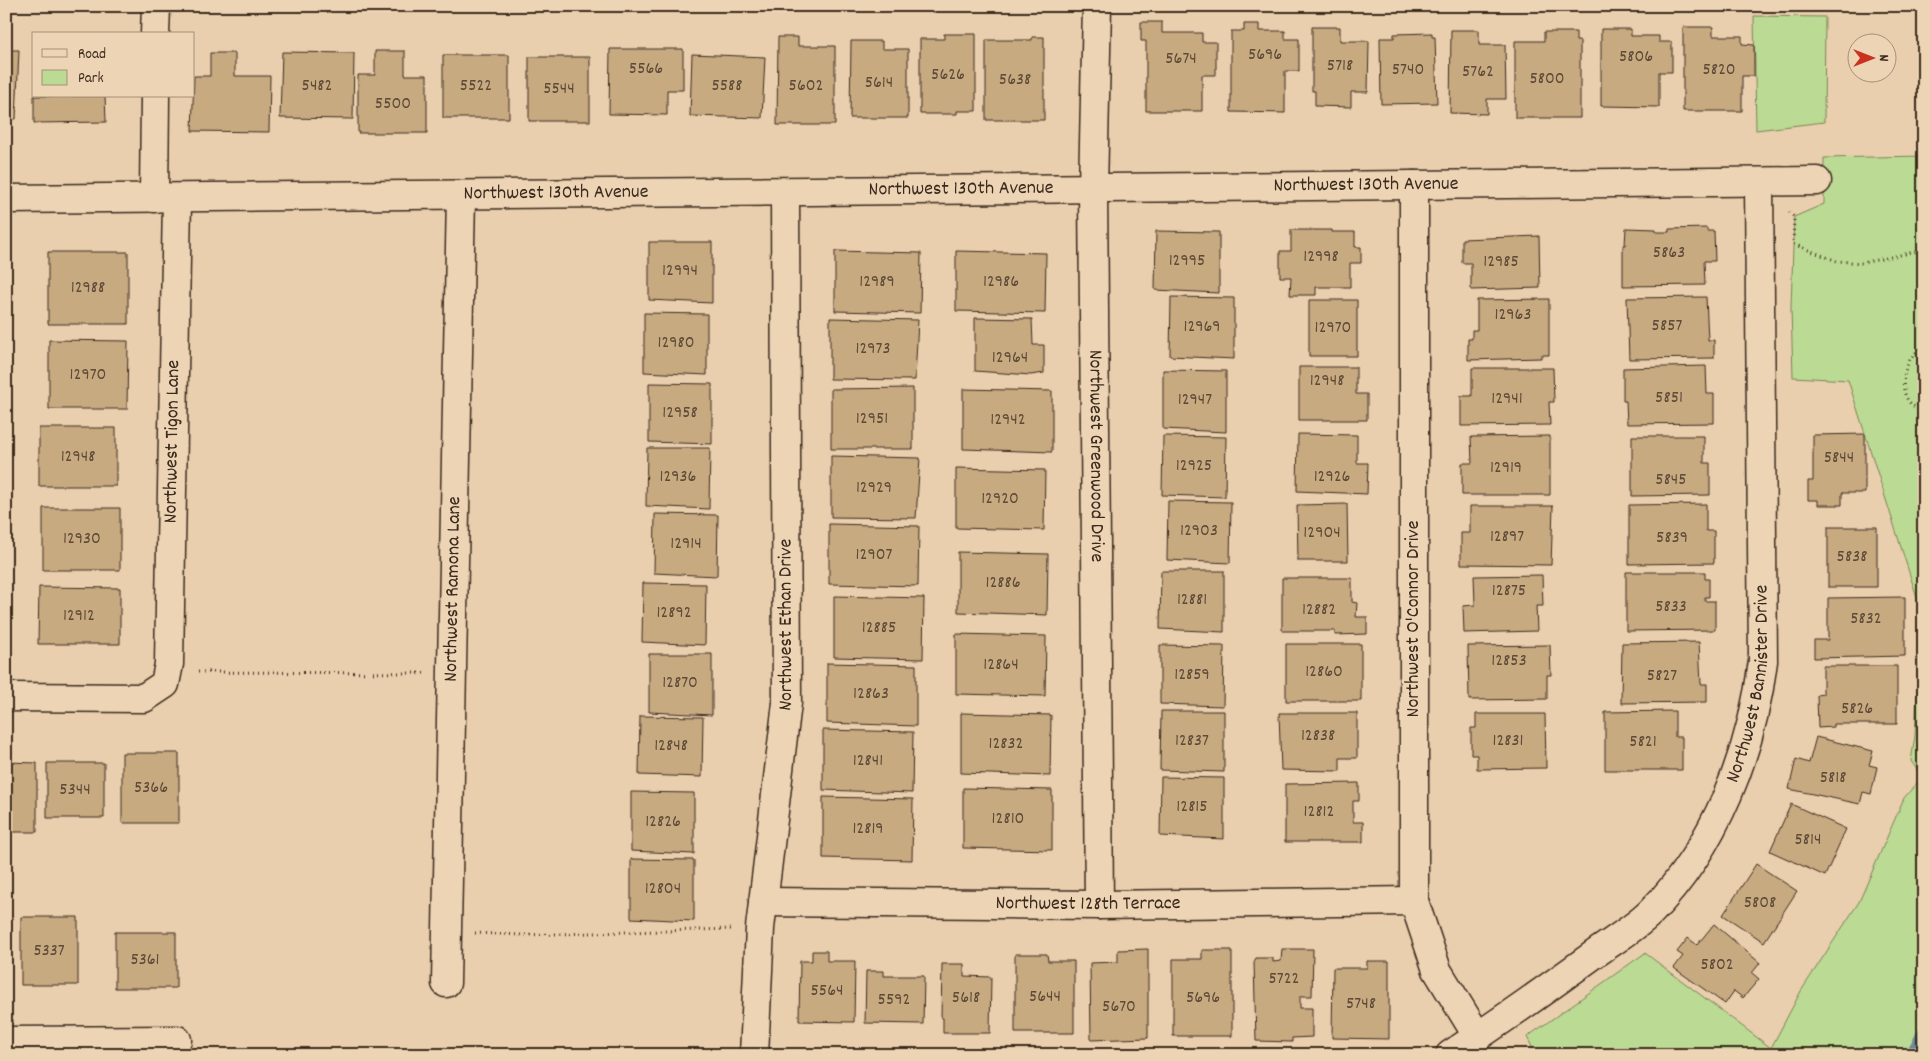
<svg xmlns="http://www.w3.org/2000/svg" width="1930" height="1061" viewBox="0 0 1930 1061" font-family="Dekko,sans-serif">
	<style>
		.green { fill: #bbda93; stroke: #7b8258 }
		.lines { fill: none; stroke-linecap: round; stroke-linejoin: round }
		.stream { stroke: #6a8e99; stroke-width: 9 }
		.building { fill: #c8aa81; stroke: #3b2a1e }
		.street-casing { stroke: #3b2a1e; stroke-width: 31 }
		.path { stroke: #3b2a1e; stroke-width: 3; stroke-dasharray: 1 4; stroke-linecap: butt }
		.street { stroke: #edd4b5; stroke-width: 28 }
		.labels { text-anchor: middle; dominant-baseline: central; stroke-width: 4.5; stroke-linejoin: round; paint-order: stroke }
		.number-label { font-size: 18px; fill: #5e4a37 }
		.street-label { font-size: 20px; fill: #3b2a1e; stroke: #edd4b5 }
	</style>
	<rect width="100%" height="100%" fill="#e9cfad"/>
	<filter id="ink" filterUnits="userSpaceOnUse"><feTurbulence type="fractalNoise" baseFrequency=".02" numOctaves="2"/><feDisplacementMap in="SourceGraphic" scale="10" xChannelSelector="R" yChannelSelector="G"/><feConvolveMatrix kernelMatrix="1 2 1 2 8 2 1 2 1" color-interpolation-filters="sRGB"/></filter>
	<g filter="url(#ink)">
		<path class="green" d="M1754 16 1825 17 1824 122 1756 130Z
			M1924 156V1055H1536L1527 1037 1645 953 1771 1048 1801 991 1859 902 1904 798 1922 777 1911 761 1915 736 1921 610 1848 380 1793 377 1791 308 1794 217 1824 204V158Z"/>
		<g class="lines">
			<path class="stream" d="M1909 1055 1924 1029"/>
		</g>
		<path class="building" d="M1141 22H1162V33H1202V42H1216V75H1202V111H1146V41H1141Z
			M1244 24H1259V31H1285V39H1299V71H1285V113L1231 112V31H1244Z
			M1312 27H1340V41H1369L1368 92H1351V107L1315 106V91H1312Z
			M1683 27H1713V36H1742V44L1754 45V76H1742V111H1683Z
			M1601 29H1631V36H1659V42H1672V72H1659V107L1601 106Z
			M1451 30H1479V45H1505L1506 99H1487V114L1450 113Z
			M1544 32H1576V41H1580V118H1515V41H1544Z
			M1432 33V37H1435L1437 103 1381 104 1380 38H1394V34Z
			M944 34H976V111H957V114H920V39H944Z
			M778 37H798V46H835V125H777Z
			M1032 37H1044V120H986V40H1032Z
			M851 41H882V49H908V118H850Z
			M610 49H683V90H667V115L609 114Z
			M6 50H19L16 119H6Z
			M375 51H405V75H427V133H358V75H375Z
			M282 52 354 53 353 119 280 118Z
			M210 53H235V76H270L269 132 192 131 194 76H210Z
			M692 54 765 57 762 118 690 116Z
			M443 55H509V118H443Z
			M529 57H590V121H529Z
			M34 96H105L106 122 34 123Z
			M1626 228 1656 229V232H1669V229L1707 228V231H1714L1715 261H1704L1705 285 1623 286V245H1625Z
			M1291 230H1332V232H1355V247H1361V263H1350V287H1316V295H1290L1291 277H1280V251H1291Z
			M1156 231 1219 232V293L1155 290Z
			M1539 236 1540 288 1471 290V263H1462V239Z
			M649 242H712V303L649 300Z
			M835 251 921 253 920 313 835 311Z
			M956 251 1046 253 1045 313 956 311Z
			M48 252H128V324H48Z
			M1171 297 1234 298V359L1170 356Z
			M1706 297 1708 340H1714V358L1629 359 1627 298Z
			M1549 299V355H1541V358L1468 360V339H1472V330H1477V300Z
			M1309 300H1357V356H1309Z
			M644 313 707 314V375L644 372Z
			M830 318 918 320 915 380 830 379Z
			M975 318 1032 319 1033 345H1044V373L1031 375 975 371Z
			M49 340 128 341 127 409H49Z
			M1706 366 1707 394H1714V423L1627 424 1626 401H1623V368Z
			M1299 367H1356V394H1367V420H1299Z
			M1472 368H1553L1554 402H1549L1550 425 1461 426V396H1472Z
			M1163 370 1226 371V432L1163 429Z
			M649 383 712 384V444L649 442Z
			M913 388V449H831V389Z
			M963 389 1052 391V452L963 449Z
			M39 428H116V486H39Z
			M1298 434 1357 435V463H1368L1367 494 1297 491Z
			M1865 434V493H1842V505H1818V500H1808V481H1813V435Z
			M1163 436 1226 437 1225 497 1162 495Z
			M1550 436V495H1462V463H1472L1471 437Z
			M1632 436H1704V463H1710V495L1632 496Z
			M647 448H710L709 509 646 506Z
			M831 456 920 458 916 518 831 517Z
			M956 468 1045 470 1044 530 956 528Z
			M1168 501 1231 502 1230 563 1167 560Z
			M1347 504 1348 561H1298L1297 505Z
			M1706 504V531H1714V563L1629 564V505Z
			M1470 506H1553L1551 565 1461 564V533H1470Z
			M43 508H120V570H43Z
			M655 514 718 515 717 576 654 573Z
			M829 524 919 526 918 586 829 584Z
			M1828 527H1877V587H1828Z
			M958 552 1048 554 1047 615 958 612Z
			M1161 571H1224V632L1160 629Z
			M1626 572H1705V579H1709V597H1705V601H1715V630L1626 631Z
			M1542 575 1543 606H1536L1537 631 1464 633 1463 606 1475 605 1474 576Z
			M1282 578H1352V602L1357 603 1356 617H1367V634L1335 635V631H1282Z
			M643 583 706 584 705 645 642 642Z
			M39 587 120 588V644H38Z
			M834 596 924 598 923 659 834 657Z
			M1905 597V656L1814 658V640H1828V598Z
			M956 634 1046 636 1045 696 956 694Z
			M1699 642 1701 684H1707V702L1621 703 1622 643Z
			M1286 644H1361V701H1286Z
			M1160 645 1224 646 1223 706 1160 704Z
			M1550 645 1551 675H1547V699L1469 700 1468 646Z
			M649 654H712V715L649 712Z
			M827 663 916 665V726L827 723Z
			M1823 666H1897V724H1833V727L1818 728 1817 695 1823 694Z
			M1161 711H1224V772L1160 770Z
			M1675 711V737H1682V770H1605V712Z
			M961 713 1051 715 1050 776 961 773Z
			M1279 713H1357V758H1340V771L1281 770Z
			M1476 714H1545L1546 768 1477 769V755H1471V728H1476Z
			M640 716 703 717 702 777 639 775Z
			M823 730 913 732 912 793 823 790Z
			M1816 737 1873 751 1869 765 1877 767 1871 794 1863 792 1860 804 1789 789 1796 759 1809 763Z
			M122 753H179V823H122Z
			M6 762 37 763V832H6Z
			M47 763H104V818H47Z
			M1161 777 1224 778V839L1160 836Z
			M1359 783V801H1353V822H1363V842H1285V784Z
			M963 788 1052 790V850L963 848Z
			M631 792 694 793V854L631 851Z
			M823 797 913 799 912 860 823 858Z
			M1791 804 1846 829 1825 876 1770 851Z
			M631 859 694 860V921L631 918Z
			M1756 864 1797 891 1764 942 1723 915Z
			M21 917H78V985H21Z
			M6 919 8 920V992H6Z
			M1714 924 1760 963 1752 973 1759 979 1743 998 1734 991 1725 1004 1674 968 1683 956 1677 952 1688 938 1697 945Z
			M115 932H176V988H115Z
			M1148 949V1038L1091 1040 1090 963 1118 962V950Z
			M1282 949H1313L1312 996H1300V1008H1312V1037L1292 1038V1042L1256 1041 1254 962 1256 958H1273V962L1281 961Z
			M1202 950H1232V1036H1173V959H1202Z
			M812 951H827V961H855L854 1022 799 1021 800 961H812Z
			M1015 954H1047L1048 961H1074V1033H1015Z
			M1367 961H1389V1039L1332 1038 1333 968H1367Z
			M942 964H964V976L991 977 990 1033H943V1018H941Z
			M866 971H884V976H924L923 1024 865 1023Z"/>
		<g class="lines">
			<g class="street-casing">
				<g id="street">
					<path id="s1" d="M1097 6 1093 189 1099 905"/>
					<path d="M155 34 156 6"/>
					<path d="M1414 185V901L1437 970 1478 1037"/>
					<path d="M154 198 155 96"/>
					<path id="s2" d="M6 199 1817 181"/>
					<path id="s3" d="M6 697 144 698 165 684 169 664 177 199"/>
					<path id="s4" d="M763 902 1099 905 1414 901"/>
					<path id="s5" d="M446 983 461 195"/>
					<path d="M6 1041 177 1040"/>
					<path id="s6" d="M754 1055 760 928 787 703 785 192"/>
					<path id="s7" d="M1450 1055C1500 1022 1548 988 1596 953 1614 940 1635 928 1651 912 1716 846 1752 751 1763 661L1759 182"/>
				</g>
			</g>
			<path class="path" d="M1789 212 1794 217 1793 244 1837 261 1862 263 1924 250
				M1924 346C1920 349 1915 353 1912 357 1899 375 1899 405 1924 411
				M198 672 424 673
				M475 933 522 935 732 929"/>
			<use href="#street" class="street"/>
		</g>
	</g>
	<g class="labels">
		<g class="number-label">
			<text x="1265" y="55">5696</text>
			<text x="1636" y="57">5806</text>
			<text x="1181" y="59">5674</text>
			<text x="1340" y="66">5718</text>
			<text x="646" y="69">5566</text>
			<text x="1408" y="70">5740</text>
			<text x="1719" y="70">5820</text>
			<text x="1478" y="72">5762</text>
			<text x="948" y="75">5626</text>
			<text x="1547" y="79">5800</text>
			<text x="1015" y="80">5638</text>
			<text x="879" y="83">5614</text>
			<text x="317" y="86">5482</text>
			<text x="476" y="86">5522</text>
			<text x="727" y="86">5588</text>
			<text x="806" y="86">5602</text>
			<text x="559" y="89">5544</text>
			<text x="393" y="104">5500</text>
			<text x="1669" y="253">5863</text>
			<text x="1321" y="257">12998</text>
			<text x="1187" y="261">12995</text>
			<text x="1501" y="262">12985</text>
			<text x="680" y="271">12994</text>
			<text x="877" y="282">12989</text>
			<text x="1001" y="282">12986</text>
			<text x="88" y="288">12988</text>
			<text x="1513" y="315">12963</text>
			<text x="1667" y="326">5857</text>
			<text x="1202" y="327">12969</text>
			<text x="1333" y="328">12970</text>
			<text x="676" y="343">12980</text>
			<text x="873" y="349">12973</text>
			<text x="1010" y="358">12964</text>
			<text x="88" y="375">12970</text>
			<text x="1327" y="381">12948</text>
			<text x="1669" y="398">5851</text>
			<text x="1507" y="399">12941</text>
			<text x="1195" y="400">12947</text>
			<text x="680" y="413">12958</text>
			<text x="872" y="419">12951</text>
			<text x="1008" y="420">12942</text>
			<text x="78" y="457">12948</text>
			<text x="1839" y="458">5844</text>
			<text x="1194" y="466">12925</text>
			<text x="1506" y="468">12919</text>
			<text x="678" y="477">12936</text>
			<text x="1332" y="477">12926</text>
			<text x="1671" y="480">5845</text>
			<text x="874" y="488">12929</text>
			<text x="1000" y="499">12920</text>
			<text x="1199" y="531">12903</text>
			<text x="1322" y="533">12904</text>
			<text x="1507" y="537">12897</text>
			<text x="1672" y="538">5839</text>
			<text x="82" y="539">12930</text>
			<text x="686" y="544">12914</text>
			<text x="874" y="555">12907</text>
			<text x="1852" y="557">5838</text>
			<text x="1003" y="583">12886</text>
			<text x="1509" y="591">12875</text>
			<text x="1192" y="600">12881</text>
			<text x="1671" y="607">5833</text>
			<text x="1319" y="610">12882</text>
			<text x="674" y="613">12892</text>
			<text x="79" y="616">12912</text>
			<text x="1866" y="619">5832</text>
			<text x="879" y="628">12885</text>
			<text x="1509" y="661">12853</text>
			<text x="1001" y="665">12864</text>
			<text x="1324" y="672">12860</text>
			<text x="1192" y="675">12859</text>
			<text x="1662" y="676">5827</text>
			<text x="680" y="683">12870</text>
			<text x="871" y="694">12863</text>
			<text x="1857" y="709">5826</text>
			<text x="1318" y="736">12838</text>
			<text x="1192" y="741">12837</text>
			<text x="1508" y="741">12831</text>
			<text x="1643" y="742">5821</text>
			<text x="1006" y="744">12832</text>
			<text x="671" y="746">12848</text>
			<text x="868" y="761">12841</text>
			<text x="1833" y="778">5818</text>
			<text x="151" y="788">5366</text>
			<text x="75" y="790">5344</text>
			<text x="1192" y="807">12815</text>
			<text x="1319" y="812">12812</text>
			<text x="1008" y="819">12810</text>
			<text x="663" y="822">12826</text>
			<text x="868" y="829">12819</text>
			<text x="1808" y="840">5814</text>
			<text x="663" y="889">12804</text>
			<text x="1760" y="903">5808</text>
			<text x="49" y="951">5337</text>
			<text x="145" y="960">5361</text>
			<text x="1717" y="965">5802</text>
			<text x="1284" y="979">5722</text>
			<text x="827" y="991">5564</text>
			<text x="1045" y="997">5644</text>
			<text x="966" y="998">5618</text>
			<text x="1203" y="998">5696</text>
			<text x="894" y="1000">5592</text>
			<text x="1361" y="1004">5748</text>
			<text x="1119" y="1007">5670</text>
		</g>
		<g class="street-label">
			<text stroke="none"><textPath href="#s2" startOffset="1360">Northwest 130th Avenue</textPath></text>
			<text stroke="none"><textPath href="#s2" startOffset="955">Northwest 130th Avenue</textPath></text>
			<text stroke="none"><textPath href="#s2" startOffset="550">Northwest 130th Avenue</textPath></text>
			<text stroke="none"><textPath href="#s3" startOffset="406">Northwest Tigon Lane</textPath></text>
			<text stroke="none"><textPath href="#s1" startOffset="450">Northwest Greenwood Drive</textPath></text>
			<text stroke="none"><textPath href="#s5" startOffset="394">Northwest Ramona Lane</textPath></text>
			<text transform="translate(1414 619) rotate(-90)">Northwest O'Connor Drive</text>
			<text stroke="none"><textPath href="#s6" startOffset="432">Northwest Ethan Drive</textPath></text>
			<text stroke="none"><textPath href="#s7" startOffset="502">Northwest Bannister Drive</textPath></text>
			<text stroke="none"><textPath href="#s4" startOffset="325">Northwest 128th Terrace</textPath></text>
		</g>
	</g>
	<rect width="1930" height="1061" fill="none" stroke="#edd4b5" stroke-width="25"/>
	<rect x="12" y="12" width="1905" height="1036" fill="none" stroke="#3b2a1e" stroke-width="2" filter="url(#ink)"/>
	<rect x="32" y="32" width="162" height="65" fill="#edd4b5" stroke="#a69079"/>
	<rect x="42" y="49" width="25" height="8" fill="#edd4b5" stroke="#a69079"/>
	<text x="78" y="58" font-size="15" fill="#3b2a1e">Road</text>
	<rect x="42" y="70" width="25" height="15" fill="#bbda93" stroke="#a69079"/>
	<text x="78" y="82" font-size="15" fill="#3b2a1e">Park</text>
	<g transform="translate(1872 58) rotate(90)"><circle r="24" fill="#edd4b5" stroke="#a69079"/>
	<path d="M0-4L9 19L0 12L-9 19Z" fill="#c8321e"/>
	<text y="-8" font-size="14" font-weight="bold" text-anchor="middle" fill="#3b2a1e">N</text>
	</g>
</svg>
